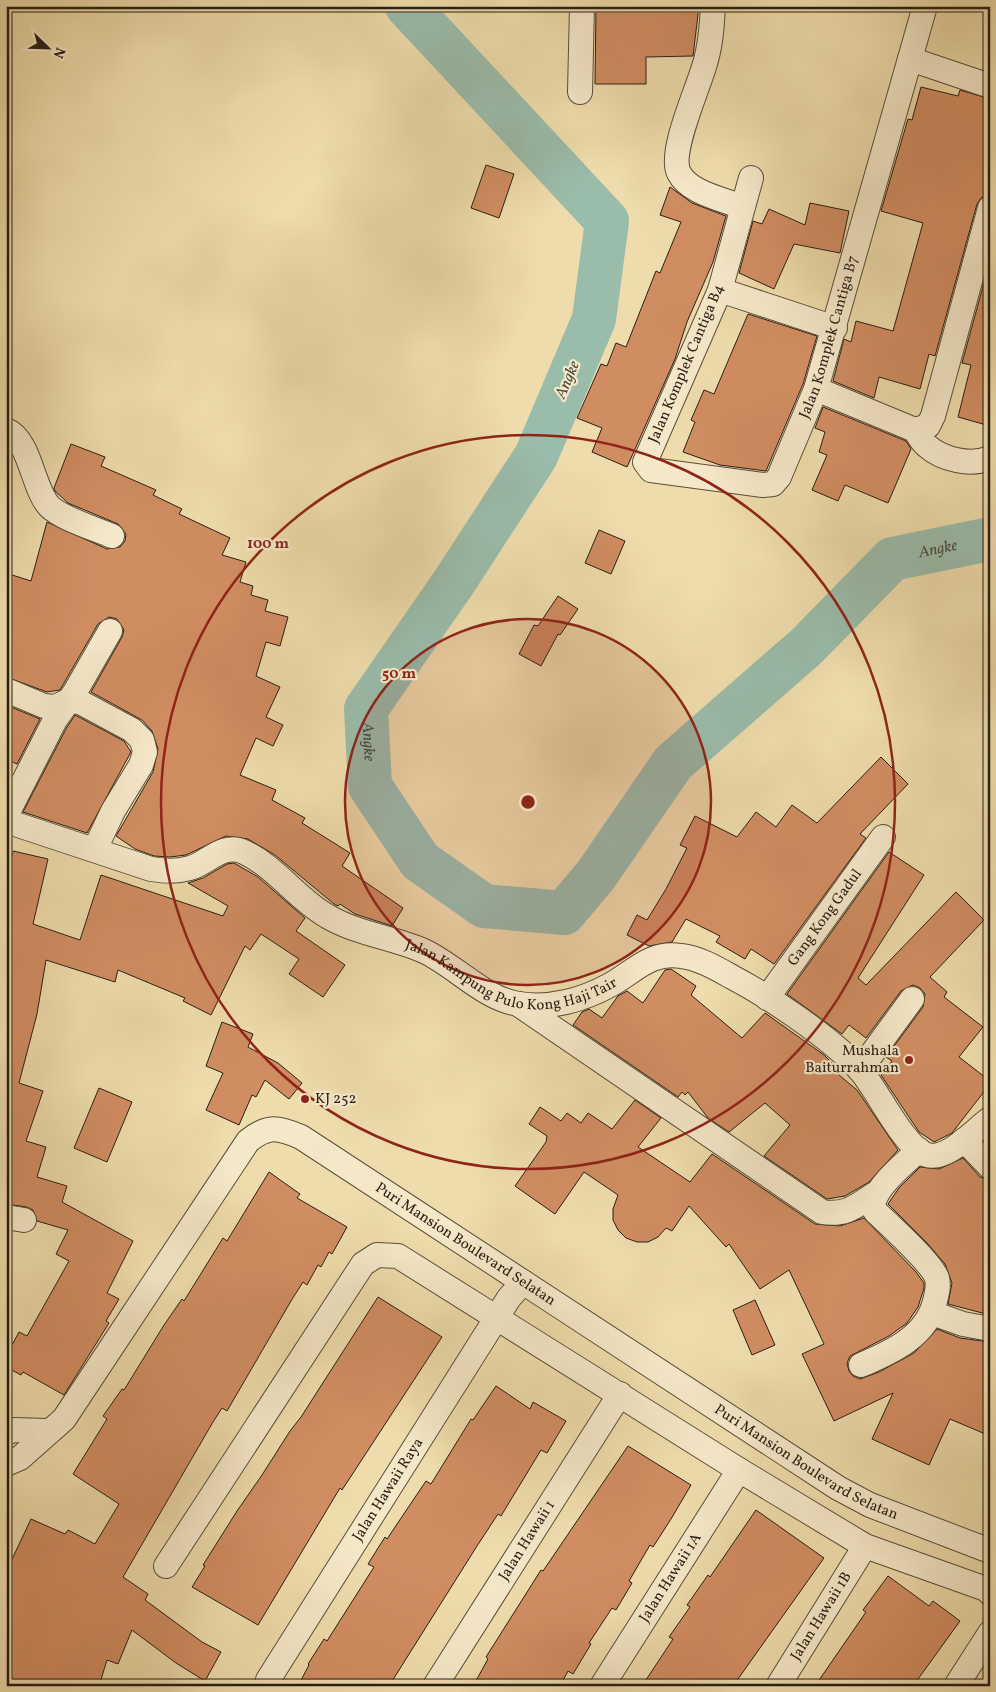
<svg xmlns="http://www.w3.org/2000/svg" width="996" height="1692" viewBox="0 0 996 1692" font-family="Vollkorn,serif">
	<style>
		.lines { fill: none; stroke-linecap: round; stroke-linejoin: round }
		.river { stroke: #9abcaa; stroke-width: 44 }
		.building { fill: #d18d62; stroke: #271e14 }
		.minor-casing { stroke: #594e3a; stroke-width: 26 }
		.minor { stroke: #f5e8c9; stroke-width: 24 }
		.ring { fill: none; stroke: #8f2418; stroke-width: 2.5 }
		.poi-dot { fill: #8f2418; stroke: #f5e8c9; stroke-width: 2 }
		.labels { text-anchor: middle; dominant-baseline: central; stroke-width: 4.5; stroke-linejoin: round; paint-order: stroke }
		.street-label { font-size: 15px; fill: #271e14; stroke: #f5e8c9 }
		.poi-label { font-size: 15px; fill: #271e14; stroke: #f5e8c9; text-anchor: end }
		.water-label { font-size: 16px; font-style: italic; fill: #4a4d41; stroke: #f5e8c9 }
		.centre { fill: #8f2418; stroke: #f5e8c9; stroke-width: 2.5 }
		.ring-label { font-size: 15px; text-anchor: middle; font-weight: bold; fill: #8f2418; stroke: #f5e8c9; stroke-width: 4.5; stroke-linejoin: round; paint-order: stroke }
	</style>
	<rect width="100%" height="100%" fill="#efdcac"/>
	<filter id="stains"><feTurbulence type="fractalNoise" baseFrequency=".004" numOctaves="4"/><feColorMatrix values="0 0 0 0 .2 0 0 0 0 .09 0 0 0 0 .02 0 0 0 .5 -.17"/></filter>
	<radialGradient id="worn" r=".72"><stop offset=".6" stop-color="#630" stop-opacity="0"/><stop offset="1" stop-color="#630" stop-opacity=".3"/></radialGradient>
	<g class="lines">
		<path class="river" id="s1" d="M407 6 607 221 594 319 536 456 454 582 366 709 370 786 420 861 484 906 564 913 596 875 673 763 807 646 892 559 990 539"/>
	</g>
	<path class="building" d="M596 6H699L693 56 646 57V84H595Z
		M921 87 958 96 960 90 990 99V195L981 198 977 204 935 356 929 354 920 389 879 377 874 398 833 381 844 339 851 342 856 321 893 331 923 223 881 211 908 119 912 120Z
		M486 165 514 174 499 218 471 208Z
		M670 187 692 203 726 216 713 262 687 322 675 359 627 467 592 452 602 428 577 418 601 364 607 366 616 343 626 347 656 271 660 273 681 222 660 215Z
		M810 203 849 211 840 253 794 244 774 289 739 273 753 221 762 224 769 209 805 225Z
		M990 261V426L958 417 971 365 962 363Z
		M748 314 817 336 803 384 766 471 720 465 683 452 695 422 691 420 704 390 714 394Z
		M823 407 906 441 911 449 888 503 845 485 838 501 812 490 827 455 819 452 825 432 815 428Z
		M71 444 105 457 101 466 156 490 153 495 182 509 179 514 230 538 222 555 246 562 240 582 253 586 251 595 268 600 265 611 288 617 280 646 266 642 256 676 280 687 266 717 283 725 273 746 256 738 240 775 276 790 272 800 305 818 302 823 350 853 342 866 403 908 392 926 355 914 340 904 338 906 334 904 275 855 248 839 226 836 186 855 170 857 154 856 135 849 116 836 153 772 158 749 152 731 142 720 91 692 122 637 124 630 117 619 109 617 98 624 60 690 47 692 6 677V573L31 581 47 522 107 549 120 547 125 541 126 534 118 524 68 503 55 491 54 488Z
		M599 530 625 541 611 574 585 563Z
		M558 596 578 609 560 635 558 634 541 666 519 654 534 625 538 626Z
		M6 705 40 719 17 764 6 759Z
		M75 715 124 741 131 752 87 833 23 812 67 727Z
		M881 757 908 784 860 834 866 838 774 964 751 949 745 959 716 942 720 936 686 919 672 942 649 946 627 935 637 915 647 920 666 889 687 848 680 845 695 816 737 837 756 812 776 827 792 805 817 823Z
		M13 851 48 859 33 924 80 940 101 875 223 916 228 906 188 883 203 878 227 864 234 863 258 877 305 918 296 931 345 965 323 997 289 974 299 959 261 934 250 950 245 946 211 1015 183 1001 185 998 118 970 115 982 46 960 37 1014 19 1083 43 1091 26 1141 46 1147 37 1177 67 1186 62 1202 133 1241 107 1293 119 1299 106 1321 109 1323 64 1395 23 1372 21 1375 6 1367V1356L19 1332 27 1336 69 1261 56 1254 68 1230 37 1221 33 1210 27 1207 6 1204V1002L12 972 6 971V856L12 857Z
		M889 852 924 875 858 978 866 985 956 892 984 920 930 977 947 992 944 997 983 1027 959 1057 990 1081V1084L952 1133 934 1142 919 1132 881 1075 892 1061 886 1057 923 1007 925 994 920 988 913 985 901 991 866 1038 849 1025 842 1034 787 994Z
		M671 969 696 986 691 995 742 1038 765 1013 824 1055 836 1067 833 1070 857 1090 898 1150 869 1182 845 1196 827 1199 764 1156 790 1125 765 1103 729 1132 708 1118 688 1092 685 1095 682 1092 678 1097 573 1025 582 1012 589 1009 602 1018 618 996 627 991 643 1003 665 970Z
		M222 1022 253 1034 248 1047 278 1063 302 1083 289 1099 265 1080 256 1097 252 1095 239 1125 206 1110 223 1073 206 1066Z
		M99 1088 132 1102 107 1162 74 1148Z
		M635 1100 661 1118 638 1147 690 1182 712 1154 815 1224 840 1226 864 1218 916 1272 924 1283V1288L918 1307 907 1323 889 1336 850 1356 847 1363 849 1371 853 1376 860 1379 879 1372 914 1353 937 1329 960 1338 990 1342V1436L950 1419 929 1465 872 1439 893 1393 834 1421 802 1354 824 1344 789 1270 760 1289 729 1244 726 1247 689 1206 672 1231 666 1228 658 1237 648 1242H637L626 1238 618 1230 613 1220V1209L618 1195 584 1172 555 1214 515 1186 546 1142 547 1136 529 1124 540 1107 561 1121 567 1113 581 1123 588 1113 612 1129Z
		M963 1158 980 1177 990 1180V1315L948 1304 952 1283 945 1264 928 1244 888 1204 899 1188 920 1167 939 1169Z
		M269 1172 300 1194 297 1198 347 1227 332 1254 329 1252 321 1267 318 1265 307 1285 303 1282 291 1301 227 1411 222 1408 213 1422 123 1577 148 1594 145 1600 202 1642 221 1652 205 1681 176 1663 132 1630 118 1664 107 1660 99 1686 79 1681 77 1686H9V1679L6 1678V1572L31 1519 65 1534 68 1530 95 1544 119 1504 73 1474 107 1419 103 1416 122 1389 124 1390 164 1325 182 1299 184 1301 223 1238 227 1241Z
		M378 1297 442 1337 342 1490 340 1488 258 1625 192 1587 205 1566 203 1565 237 1511 262 1475 290 1431 301 1417Z
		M755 1300 775 1345 752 1355 733 1310Z
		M496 1386 530 1409 533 1402 566 1421 547 1453 541 1450 501 1516 498 1514 477 1546 389 1686H298L309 1665 308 1664 324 1639 327 1641 374 1567 368 1564 385 1537 387 1539 426 1481 431 1484 471 1419 473 1420Z
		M628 1446 691 1485 671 1519 653 1547 650 1545 629 1581 632 1583 616 1610 612 1608 589 1643 591 1644 573 1674 568 1671 560 1686H473L488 1659 486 1657 541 1570 543 1571Z
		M756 1510 824 1558 733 1686H642L673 1639 669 1637 690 1607 687 1605 708 1575 710 1577Z
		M888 1576 929 1606 933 1601 960 1621 913 1686H815L866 1612 863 1610Z"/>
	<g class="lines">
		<g class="minor-casing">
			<g id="minor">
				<path d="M713 6C712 24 711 42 706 60 700 85 668 152 679 173 689 193 723 199 742 207"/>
				<path d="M910 59 990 86"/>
				<path d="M580 92 582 6"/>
				<path id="s2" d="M751 178 720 290 645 462 651 470 763 485 773 484 779 477 816 389 925 6"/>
				<path d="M720 290 835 328"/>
				<path d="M816 389 915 430 928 426 933 416 990 208"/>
				<path d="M6 430C31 441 32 487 49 506 60 518 96 529 112 536"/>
				<path d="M915 430C918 435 922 442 927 446 943 460 971 466 990 458"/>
				<path d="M6 690 44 706 55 707 68 701 80 702 132 730 142 740 145 752 141 765 113 811 95 849"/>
				<path d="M6 816 55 720 75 692 110 631"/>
				<path id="s3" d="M6 821 151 869C165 871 176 872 190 868 208 863 223 842 244 852 276 867 297 899 327 916 357 934 392 937 424 951 456 966 484 999 519 1004 550 1009 583 1000 610 985 634 972 650 951 681 956 699 958 716 968 732 977 770 997 831 1038 860 1070 877 1089 904 1148 927 1155 948 1161 974 1130 990 1119"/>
				<path id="s4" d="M767 998 883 837"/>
				<path d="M518 1004 822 1212C846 1216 856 1206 875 1194"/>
				<path d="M860 1070 912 999"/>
				<path d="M964 1140 990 1167"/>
				<path d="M6 1217 24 1220"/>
				<path d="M932 1313 963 1324 990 1329"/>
				<path d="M861 1365C892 1352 927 1336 935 1301 937 1293 939 1286 937 1278 931 1262 889 1225 875 1211 865 1195 907 1161 919 1150"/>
				<path d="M6 1433 13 1430 48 1431"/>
				<path id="s5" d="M6 1464 20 1458 64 1419 248 1141C268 1125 278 1127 301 1137L838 1488 870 1505 990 1551"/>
				<path d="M166 1566 363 1264 377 1255 398 1256 739 1470 865 1546 986 1589 990 1593"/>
				<path id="s6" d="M268 1680 509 1298 523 1282"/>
				<path id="s7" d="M435 1686 620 1394"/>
				<path id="s8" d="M602 1686 739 1470"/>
				<path id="s9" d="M778 1686 865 1546"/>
				<path d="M956 1686 990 1633"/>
			</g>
		</g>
		<use href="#minor" class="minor"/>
	</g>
	<circle cx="528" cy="802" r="183" fill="#8f2418" fill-opacity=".12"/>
	<g class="ring">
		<circle cx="528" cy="802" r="183"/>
		<circle cx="528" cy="802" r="367"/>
	</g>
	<g class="poi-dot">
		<circle cx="909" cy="1060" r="5"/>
		<circle cx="305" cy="1099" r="5"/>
	</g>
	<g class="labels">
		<g class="street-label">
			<text stroke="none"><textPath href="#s2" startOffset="595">Jalan Komplek Cantiga B7</textPath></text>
			<text transform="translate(687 364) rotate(-67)">Jalan Komplek Cantiga B4</text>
			<text stroke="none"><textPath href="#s4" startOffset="99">Gang Kong Gadul</textPath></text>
			<text stroke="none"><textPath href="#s3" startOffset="555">Jalan Kampung Pulo Kong Haji Tair</textPath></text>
			<text stroke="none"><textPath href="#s5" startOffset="661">Puri Mansion Boulevard Selatan</textPath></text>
			<text stroke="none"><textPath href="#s5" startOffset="1066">Puri Mansion Boulevard Selatan</textPath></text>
			<text stroke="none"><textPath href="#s6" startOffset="225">Jalan Hawaii Raya</textPath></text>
			<text stroke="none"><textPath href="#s7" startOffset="172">Jalan Hawaii 1</textPath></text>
			<text stroke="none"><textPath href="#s8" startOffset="128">Jalan Hawaii 1A</textPath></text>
			<text stroke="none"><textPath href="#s9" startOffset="82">Jalan Hawaii 1B</textPath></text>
		</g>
		<g class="poi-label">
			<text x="899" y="1051">Mushala<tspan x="899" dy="17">Baiturrahman</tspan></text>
			<text x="315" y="1099" text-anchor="start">KJ 252</text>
		</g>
		<g class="water-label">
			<text transform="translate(568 380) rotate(-67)">Angke</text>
			<text stroke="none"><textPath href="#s1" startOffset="1704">Angke</textPath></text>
			<text stroke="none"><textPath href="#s1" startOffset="879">Angke</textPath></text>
		</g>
	</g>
	<circle cx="528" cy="802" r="8" class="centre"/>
	<g class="ring-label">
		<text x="268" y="548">100 m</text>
		<text x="399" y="678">50 m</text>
	</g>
	<rect width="996" height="1692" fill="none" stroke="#efdcac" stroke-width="25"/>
	<rect x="8" y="8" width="981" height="1677" fill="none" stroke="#271e14" stroke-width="2.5"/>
	<rect x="12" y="12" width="971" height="1667" fill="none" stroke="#271e14"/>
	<g transform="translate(48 48) rotate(113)" stroke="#f5e8c9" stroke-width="4" paint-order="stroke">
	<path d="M0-4L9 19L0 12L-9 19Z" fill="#271e14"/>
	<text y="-8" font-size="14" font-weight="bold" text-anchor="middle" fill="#271e14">N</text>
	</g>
	<rect width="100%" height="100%" filter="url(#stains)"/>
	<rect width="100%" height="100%" fill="url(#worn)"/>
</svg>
